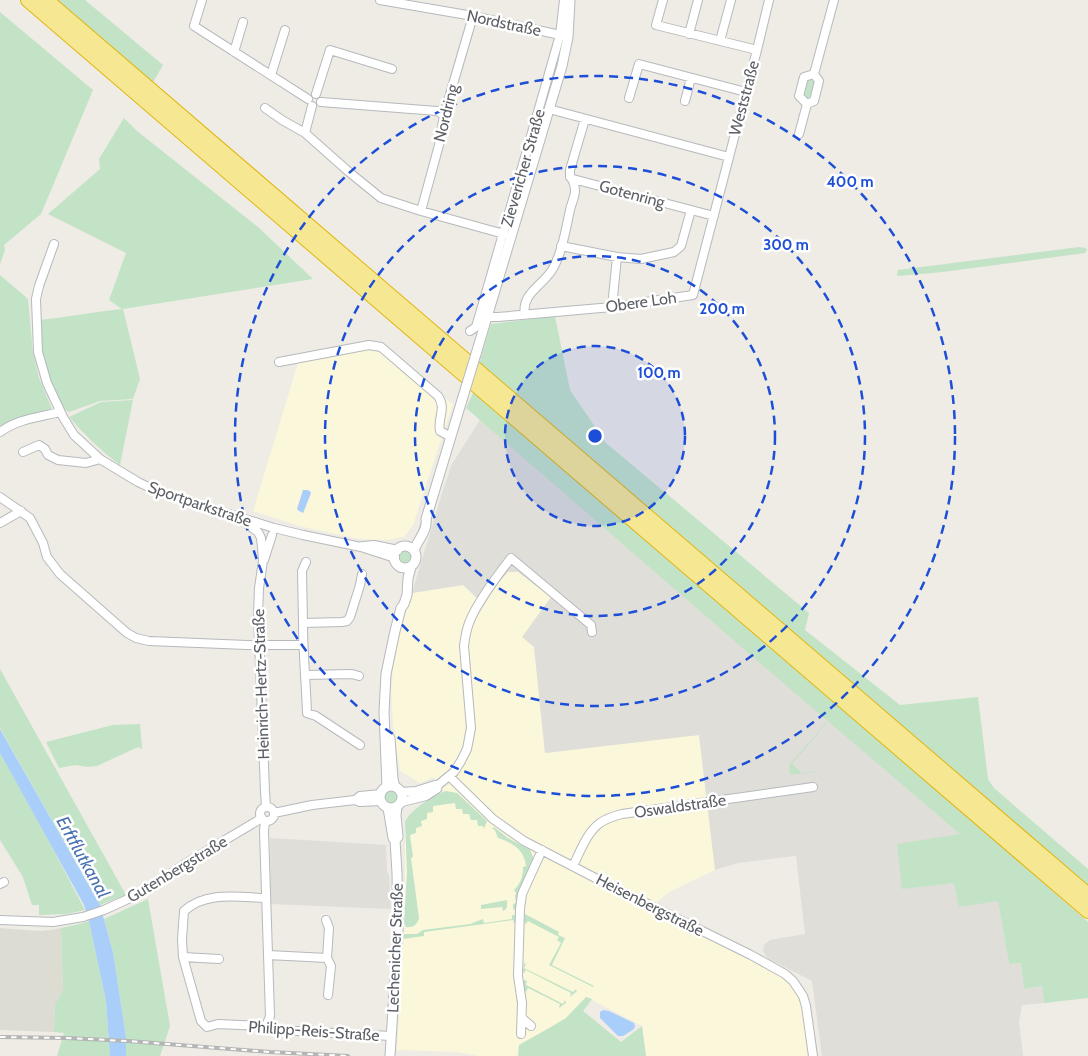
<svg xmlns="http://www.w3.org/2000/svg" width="1088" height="1056" viewBox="0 0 1088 1056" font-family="Cabin,sans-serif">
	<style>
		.commercial { fill: #fbf7db }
		.industrial { fill: #dfded8 }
		.education { fill: #dddcd2 }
		.green { fill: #c2e3c6 }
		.water { fill: #a9cef9 }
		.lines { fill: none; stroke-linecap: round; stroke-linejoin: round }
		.minor-casing { stroke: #b6b9bd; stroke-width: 10 }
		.tertiary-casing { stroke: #b6b9bd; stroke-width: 11 }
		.motorway-casing { stroke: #e2b610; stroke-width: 16 }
		.minor { stroke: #fff; stroke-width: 8 }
		.tertiary { stroke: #fff; stroke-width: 9 }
		.motorway { stroke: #f6e793; stroke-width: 14 }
		.rail-casing { stroke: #b4b5b5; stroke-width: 4 }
		.rail { stroke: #fff; stroke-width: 2; stroke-dasharray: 5.5; stroke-linecap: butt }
		.tertiary-bridge-casing { stroke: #b6b9bd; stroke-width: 11; stroke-linecap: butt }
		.tertiary-bridge { stroke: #fff; stroke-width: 9 }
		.ring { fill: none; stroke: #1d4ed8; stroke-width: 2.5; stroke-dasharray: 9 6 }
		.labels { text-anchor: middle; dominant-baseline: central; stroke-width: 5; stroke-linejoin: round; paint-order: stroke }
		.street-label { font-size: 16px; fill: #5c5f64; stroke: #fff }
		.water-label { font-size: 18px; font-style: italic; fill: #4a72b2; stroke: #fff }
		.centre { fill: #1d4ed8; stroke: #fff; stroke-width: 2.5 }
		.ring-label { font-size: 15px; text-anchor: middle; font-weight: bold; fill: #1d4ed8; stroke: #fff; stroke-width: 5; stroke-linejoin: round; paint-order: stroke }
	</style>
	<rect width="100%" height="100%" fill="#eeece4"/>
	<path class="commercial" d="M373 347 453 404 413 525 404 537 387 540 359 539 299 526 253 511 298 363Z
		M508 572H518L551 597 534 647 545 753 699 735 715 870 669 892 649 909 777 974 788 981 799 997 803 1012 809 1056H646L642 1026 586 997 566 1018 551 1027 519 1045 518 1056H478L457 1052 397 1050 400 997 405 921V827L416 810 435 796 444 791 434 777 420 783 400 771 393 724 391 692 393 667 399 637 412 593 463 585 477 598 485 603 497 584Z"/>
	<path class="industrial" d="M480 420 961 834 902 888 954 883 998 901 1009 964 1021 963 1024 989 1042 986 1044 1003 1022 1005 1019 1022 1023 1056H822L812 981 767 958 763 951 764 945 770 940 805 934 796 856 738 863 715 870 699 735 545 753 534 647 522 637 551 597 518 572H508L497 584 485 603 477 598 463 585 412 593 443 490 452 464Z
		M270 838 386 845 387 871 389 875 391 909 271 904Z"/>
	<path class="education" d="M0 928 39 931 51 930 61 928 63 991 55 1004 54 1032 0 1030Z"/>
	<path class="green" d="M52 0H85L163 65 152 84Z
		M0 12 93 90 41 214 4 245 5 250 0 264Z
		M809 79 814 81C815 86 813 97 807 99L804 96V95L807 82Z
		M124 118 137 131 258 227 313 279 123 309 140 379 133 399 100 401 69 412C56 406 44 367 41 352 39 342 40 330 40 320 67 317 94 312 122 309L109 300 126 253 48 214 100 169 99 159Z
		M1079 247 1086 248 1087 250 1085 253 943 272 897 276 898 270Z
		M0 275 28 299 33 353 39 378 52 409 14 419 0 426Z
		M555 316 570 390 606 443 809 613 805 630 900 705 978 697 988 779 994 788 1088 869V886L479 364 491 324Z
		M474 391 845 710 1088 922V998L1044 1003 1042 986 1024 989 1021 963 1009 964 998 901 959 907 954 883 902 889 897 844 960 834 753 657 466 408Z
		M133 400 120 465C99 449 86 436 69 417L101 402Z
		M398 557a7 7 0 1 1 14 0a7 7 0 1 1-14 0Z
		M0 669 126 895 100 905 0 728Z
		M827 722V723L792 764 802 773 814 771 822 778 814 772 790 775 789 765Z
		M140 724 142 749 138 747 97 766 88 767 75 765 59 768 46 742 113 725Z
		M0 753 46 836 85 910 67 914 39 915V905H32L23 877 0 840Z
		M385 797a7 7 0 1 1 14 0a7 7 0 1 1-14 0Z
		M446 791 457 793 487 821 484 829 483 826H478L477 820H471L469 814H463L462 809H456L455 803 433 806V812L427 813V819L421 821 422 826 416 828V833L410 835 413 857 411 858 419 918C417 925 413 928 406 927L404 923 407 872 405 822C409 811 435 794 446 791Z
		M494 827 508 838 530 850 533 857 532 865 521 886 516 909 515 910 513 909V904L516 903 515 896 516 893 514 890C521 883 523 876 523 867L526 866C524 849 513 843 498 838L495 830 492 829Z
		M148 899 170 1026 160 1056H126V1037L113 952 104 919Z
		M507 900C507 905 508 909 503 911L502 907 481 909V905Z
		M525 914 559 932 558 935 565 938 552 965 594 986 593 987 549 965 561 943 557 940 559 937 528 921 526 924 524 922Z
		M512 915H515L516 916V921L514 923 513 920 424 932V936L403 939 404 934H417L423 930 470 924 483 919 484 923 512 919Z
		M89 921 106 1001 110 1056H57L64 1033 54 1032 55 1004 63 991 61 928 80 924Z
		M524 963 526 964 524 968 573 992 576 989 577 991 570 997 571 993 526 970 524 973 523 972Z
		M524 980 527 981 526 985 563 1004 565 1000 566 1003 559 1008 560 1004 528 988 526 992 525 991 523 983Z
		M586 997 592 999 583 1011 621 1042 642 1026 646 1056H518L519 1045 551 1027 566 1018Z"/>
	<path class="water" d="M303 490H307L310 491 311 493 304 511 303 513 299 511 297 509Z
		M0 729 100 905 113 952 126 1037V1056H110L106 1001 89 921 84 905 0 753Z
		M603 1010 609 1011 634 1023 635 1026 634 1029 623 1036H618L600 1018V1012Z"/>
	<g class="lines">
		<g class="minor-casing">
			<path id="minor" d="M202 0 194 26 308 99
				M380 0 473 16 565 36
				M663 0 656 25 757 50
				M689 34 698 0
				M720 41 731 0
				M234 52 243 22
				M271 75 285 30
				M316 94 330 50 392 69
				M629 98 639 64 746 92
				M685 101 691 78
				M321 102 437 111 444 115
				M807 104 799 96 804 77 814 74
				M312 106 305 133 349 172 381 198 421 211 504 234
				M265 108 282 120 305 133
				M549 109 729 157
				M799 134 807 104 814 101 819 81 814 74 834 0
				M573 179 714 216
				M421 211 439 145 444 115 473 16
				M54 244 39 286 36 299 38 352 47 383 63 417 74 435 100 459 138 482 159 492 274 528 303 535 361 547 395 558
				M561 246 617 257 641 259 674 252 681 246 691 210
				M612 307 617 257
				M525 314C521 294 543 285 552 270 562 254 566 228 570 210 571 204 575 197 575 191 575 186 573 180 570 177V170L585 119
				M487 317H498L612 307 693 295 757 50 769 0
				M470 331 476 327 484 300 560 35 564 0
				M279 362 369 345 381 347 438 396C447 409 437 418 440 431L451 437
				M0 432C18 419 39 417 60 412
				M23 452 39 445 45 449 48 455 58 460 86 463 100 459
				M0 497 30 518 43 543 47 557 60 574 127 633 136 638 149 641 247 645
				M244 522 258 532 261 538 262 547 263 561 259 588 258 615 265 791 266 807
				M0 523 21 511
				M363 546 374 545 398 550
				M264 560 272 535
				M303 623 302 571 306 562
				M250 645H303
				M305 675 352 674 359 676
				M360 745 316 716 307 713C306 683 303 653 303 623L342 622 347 621 350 617 360 585 362 574
				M449 776 493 819 524 841 603 882 751 955 785 974 793 981 803 996 806 1006 813 1056
				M401 792 416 791 435 785H438
				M355 800 360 802 381 801
				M402 802 426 796 437 789 438 785 454 772 461 761 467 749 471 728 464 646C465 638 466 631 469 623 477 602 497 576 511 558L591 625 592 632
				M260 814a7 7 0 1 1 14 0a7 7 0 1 1-14 0Z
				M274 813 312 805 355 800 360 796 381 794
				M265 821 264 831 270 1016 267 1024
				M573 866C580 852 587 832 600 823 607 818 614 816 622 814L813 787
				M0 884 4 882
				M265 898C238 897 206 891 184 911L182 939 183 957 201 1021 207 1027 218 1024 261 1026 266 1025 267 1024
				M0 920 53 922 83 917 104 910 128 899 154 885 183 865 262 818
				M268 955 327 958 329 928 326 920
				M183 957 219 959
				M327 958 331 966 328 995
				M522 1018 531 1026
				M267 1024 273 1028 279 1030 391 1036
				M521 1034 522 1003 518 976 520 909 522 894 542 850"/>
		</g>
		<g class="tertiary-casing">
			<path id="tertiary" d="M476 354 562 66 568 37 570 0
				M394 557a11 11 0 1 1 22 0a11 11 0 1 1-22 0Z
				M414 551C417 540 428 531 426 519L462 400
				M390 738 393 779 395 787
				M380 797a11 11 0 1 1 22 0a11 11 0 1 1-22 0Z
				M387 787 384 712 386 674 395 631 401 608 404 604 407 595 408 578 411 567
				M388 808 393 838
				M390 1056 398 929 397 873 395 840 398 837 396 815 397 807"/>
		</g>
		<g class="motorway-casing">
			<path id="motorway" d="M28 0 1088 911
				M46 0 1088 895"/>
		</g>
		<use href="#minor" class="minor"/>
		<use href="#tertiary" class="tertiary"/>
		<use href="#motorway" class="motorway"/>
		<g class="rail-casing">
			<path id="rail" d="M0 1037 66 1038 128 1041 270 1052 348 1056"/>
		</g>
		<use href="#rail" class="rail"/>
		<g class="tertiary-bridge-casing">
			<path id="tertiary-bridge" d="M462 400 476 354"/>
		</g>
		<use href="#tertiary-bridge" class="tertiary-bridge"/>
	</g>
	<circle cx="595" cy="436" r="90" fill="#1d4ed8" fill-opacity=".12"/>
	<g class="ring">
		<circle cx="595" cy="436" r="90"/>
		<circle cx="595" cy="436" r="180"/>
		<circle cx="595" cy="436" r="270"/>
		<circle cx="595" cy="436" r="360"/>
	</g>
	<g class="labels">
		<g class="street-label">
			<text transform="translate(504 23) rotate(12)">Nordstraße</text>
			<text transform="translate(744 98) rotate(-75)">Weststraße</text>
			<text transform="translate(446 113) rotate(-76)">Nordring</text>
			<text transform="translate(523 168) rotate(-74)">Zievericher Straße</text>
			<text transform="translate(632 194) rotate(15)">Gotenring</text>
			<text transform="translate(641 302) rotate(-8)">Obere Loh</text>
			<text transform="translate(200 504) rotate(19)">Sportparkstraße</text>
			<text transform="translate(261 684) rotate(-92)">Heinrich-Hertz-Straße</text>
			<text transform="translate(680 806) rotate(-8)">Oswaldstraße</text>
			<text transform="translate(177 869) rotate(-31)">Gutenbergstraße</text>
			<text transform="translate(650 905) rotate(27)">Heisenbergstraße</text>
			<text transform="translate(395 948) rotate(-88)">Lechenicher Straße</text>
			<text transform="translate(314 1031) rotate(4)">Philipp-Reis-Straße</text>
		</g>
		<g class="water-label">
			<text transform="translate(83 857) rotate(61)">Erftflutkanal</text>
		</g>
	</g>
	<circle cx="595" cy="436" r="8" class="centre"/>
	<g class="ring-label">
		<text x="850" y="187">400 m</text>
		<text x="786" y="250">300 m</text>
		<text x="722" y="314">200 m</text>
		<text x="659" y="378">100 m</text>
	</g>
</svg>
